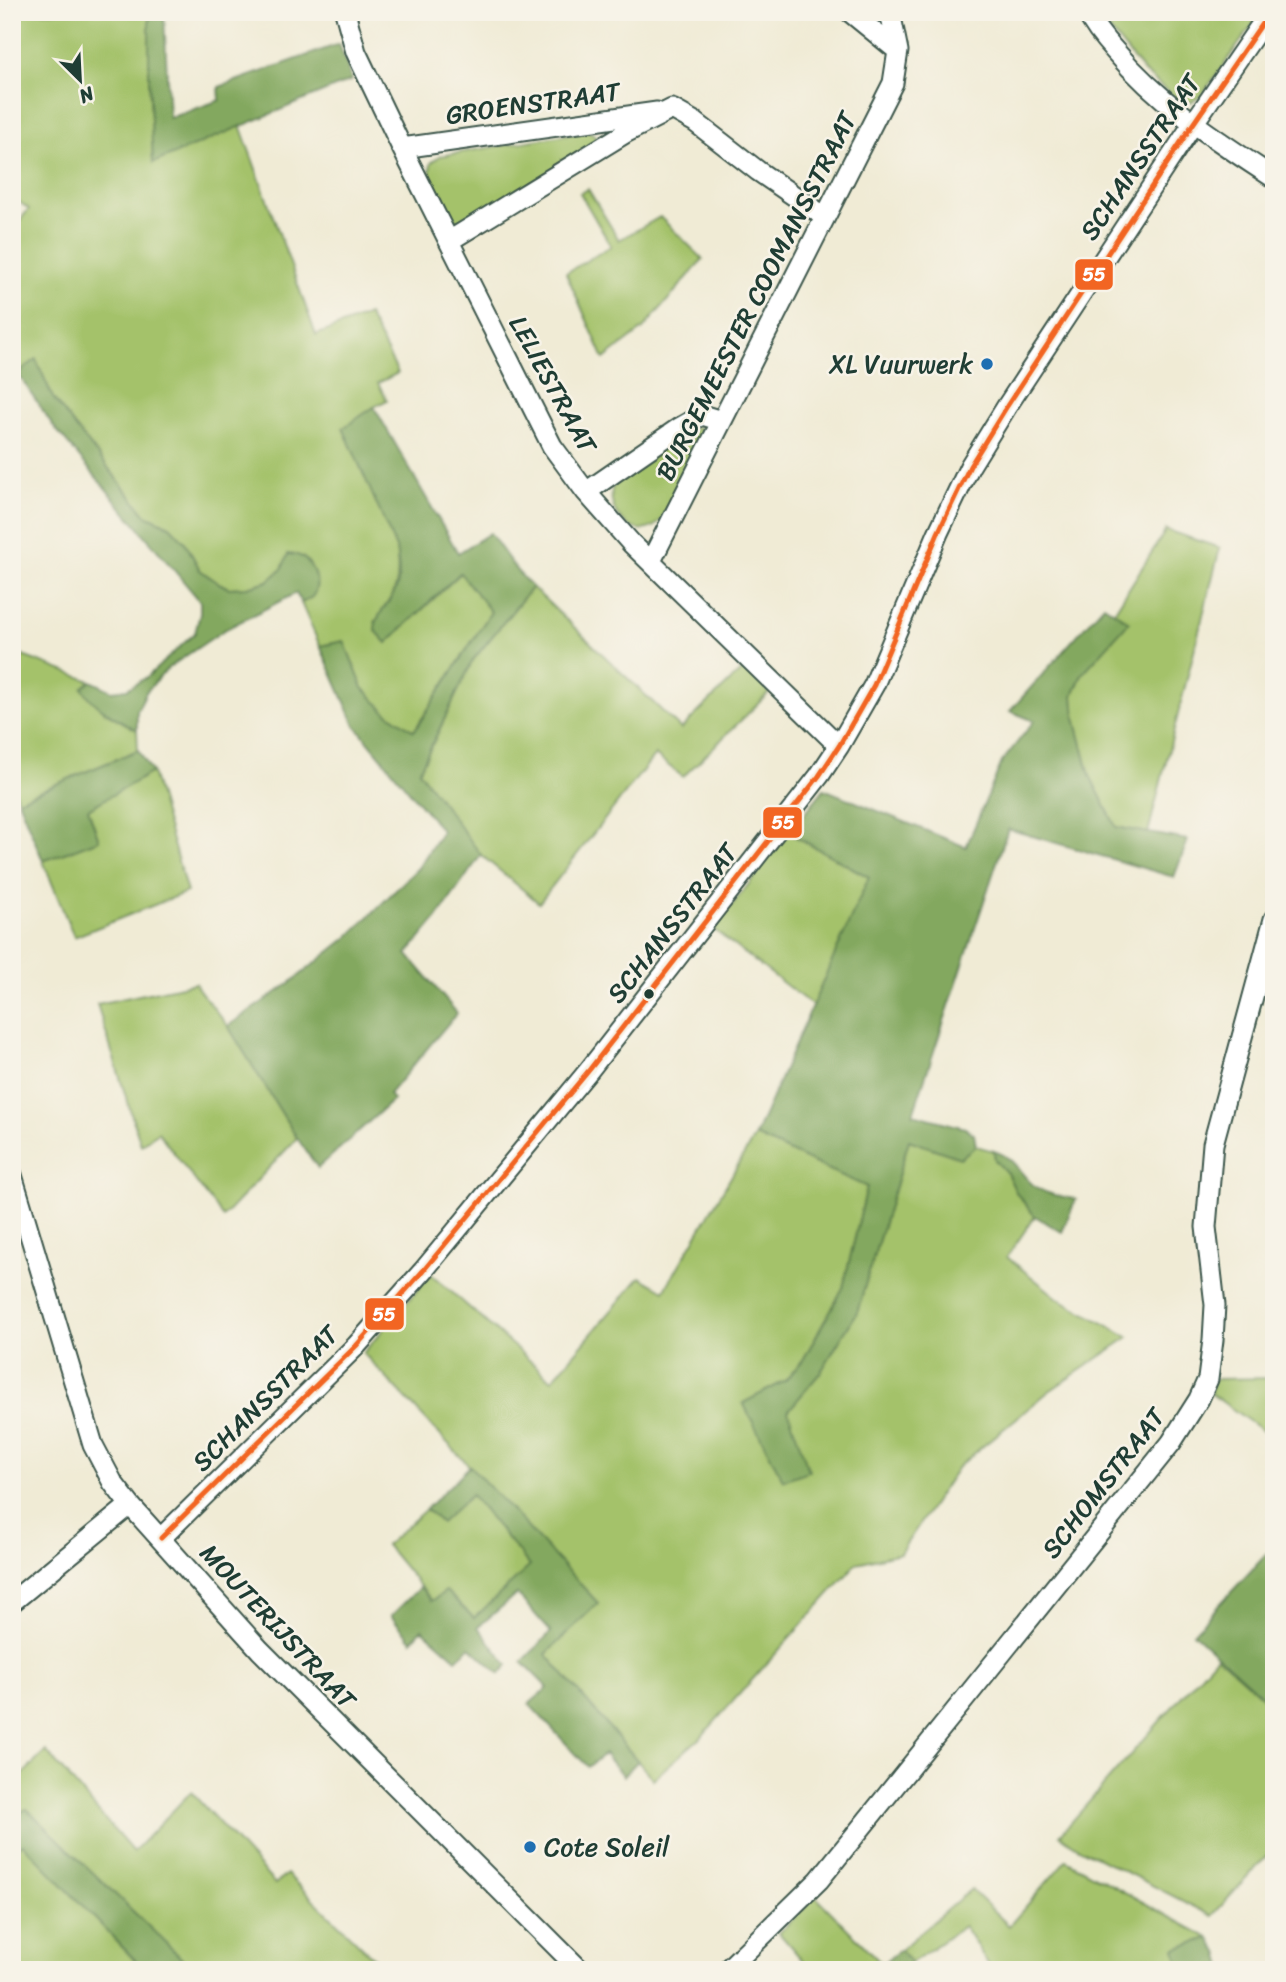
<svg xmlns="http://www.w3.org/2000/svg" width="1286" height="1982" viewBox="0 0 1286 1982" font-family="Sriracha,sans-serif">
	<style>
		.green { fill: #a4c26a; stroke: #62804f; stroke-width: 2 }
		.forest { fill: #83a85e; stroke: #517249; stroke-width: 2 }
		.lines { fill: none; stroke-linecap: round; stroke-linejoin: round }
		.street-casing { stroke: #3e574c; stroke-width: 23 }
		.street { stroke: #fff; stroke-width: 19 }
		.bus-1-casing { stroke: #f7f3e8; stroke-width: 10 }
		.bus-1 { stroke: #f26522; stroke-width: 5 }
		.poi-dot { fill: #1f6fb2; stroke: #f7f3e8; stroke-width: 2.5 }
		.bus-dot { fill: #1f3d34; stroke: #f7f3e8; stroke-width: 2.5 }
		.labels { text-anchor: middle; dominant-baseline: central; stroke-width: 5; stroke-linejoin: round; paint-order: stroke }
		.street-label { font-size: 26px; fill: #1f3d34; stroke: #f7f3e8 }
		.poi-label { font-size: 26px; fill: #1f3d34; stroke: #f7f3e8; text-anchor: end }
		.line-badge { stroke: #f7f3e8; stroke-width: 2.5 }
		.badge-label { font-size: 19px; text-anchor: middle; font-weight: bold; fill: #fff }
	</style>
	<rect width="100%" height="100%" fill="#f7f3e8"/>
	<filter id="ink" filterUnits="userSpaceOnUse"><feTurbulence type="fractalNoise" baseFrequency=".0143" numOctaves="2"/><feDisplacementMap in="SourceGraphic" scale="14" xChannelSelector="R" yChannelSelector="G"/><feConvolveMatrix kernelMatrix="1 2 1 2 8 2 1 2 1" color-interpolation-filters="sRGB"/></filter>
	<filter id="wash" filterUnits="userSpaceOnUse"><feTurbulence type="fractalNoise" baseFrequency=".00686" numOctaves="4" result="noise"/><feDisplacementMap in="SourceGraphic" scale="28" xChannelSelector="R" yChannelSelector="G"/><feGaussianBlur stdDeviation="1.57" result="paint"/><feColorMatrix in="noise" values="0 0 0 0 0 0 0 0 0 0 0 0 0 0 0 0 0 1.4 0 .05"/><feComposite in="paint" operator="in"/></filter>
	<g filter="url(#wash)">
		<rect width="100%" height="100%" fill="#f0ebd5"/>
		<path class="green" d="M12 12H149V78L153 162 240 125 316 335 368 315 398 373 378 383 387 400 374 407 344 428 396 548C401 584 396 593 375 622L388 642 461 573 491 612 414 731 386 712 363 688 344 641 320 646 301 603 313 596 288 555 282 569 268 581 247 587 229 588 217 582 200 570 185 542 170 526 146 515 76 428 53 398 36 360 18 374 12 369V230L29 209 12 197Z
			M1095 12H1262L1201 96 1191 102 1178 100 1144 72Z
			M587 131C595 134 597 136 596 144L469 222H459L445 215 429 185 431 163 440 156Z
			M588 189 619 240 660 217 703 259 643 329 604 359 566 273 611 246 580 193Z
			M700 427 704 436 662 519C638 549 598 509 616 480L682 431Z
			M1166 530 1220 548 1148 833 1116 827 1090 776 1075 718 1073 696 1082 674 1128 622 1114 612Z
			M532 587 681 729 745 667 770 692 683 777 655 755 539 903 481 855 419 772 473 660Z
			M12 652 91 681 83 688 105 712 137 730 138 750 18 800 12 785Z
			M152 772 187 892 74 937 43 861 99 840 88 809Z
			M789 833 869 877 813 1006 713 929Z
			M196 983 197 987 228 1026 297 1138 223 1217 158 1132 141 1145 97 1004Z
			M755 1136 867 1187 843 1288 803 1360 785 1381 744 1403 788 1411 820 1373 857 1312 909 1140 960 1158 976 1146 994 1151 995 1160 1007 1173 1017 1194 1035 1216 1007 1257 1059 1299 1129 1337 1048 1392 958 1467 900 1553 857 1563 702 1736 653 1779 546 1654 597 1602 363 1353 431 1274 552 1380 640 1277 664 1291Z
			M1274 1378V1439L1210 1393 1215 1379Z
			M471 1495 531 1566 474 1618 446 1591 432 1601 386 1545 426 1509 441 1522Z
			M1217 1656 1274 1707V1817L1268 1824 1274 1838V1848L1212 1916 1077 1847 1060 1835Z
			M46 1751 133 1852 191 1792 275 1884 287 1874 386 1970H193L27 1809 12 1816V1785Z
			M23 1843 142 1968 140 1970H12V1851Z
			M1066 1860 1209 1938 1176 1949 1181 1970H992L964 1926 911 1963 900 1950 971 1889 1009 1926Z
			M815 1896 882 1964 874 1970H811L779 1933Z"/>
		<path class="forest" d="M149 12 164 14 169 118 220 100 219 87 339 44 352 80 153 163 149 78Z
			M36 359 53 398 76 428 146 515 170 526 185 542 200 570 217 582 228 588 247 587 268 581 282 569 288 554C292 555 296 554 300 556 311 561 320 581 315 592 313 598 307 600 301 603L296 593 224 630 168 668 146 692 137 711V730C115 717 97 710 82 688L91 681 112 691 127 689 147 677 195 633 200 614V601L54 427 18 374Z
			M374 407 458 553 490 533 517 571 532 587 473 660 419 771 481 855 437 918 407 954 457 1013 389 1094 393 1100 318 1168 297 1138 228 1026 290 983 347 938 418 868 442 831 355 725 320 646 344 641 363 688 386 712 414 731 491 612 460 573 387 643 375 630C375 615 390 603 396 589 401 576 398 561 396 548L343 428Z
			M1104 605 1129 622 1082 674 1073 696 1075 718 1090 776 1116 827 1188 840 1174 877 1008 829 913 1114 965 1128 974 1134 976 1146 960 1158 909 1140 857 1312 820 1373 788 1411 809 1471 783 1480 743 1403 785 1381 803 1360 843 1288 867 1187 755 1136 869 877 789 833 824 789 966 847 1002 762 1034 721 1010 711Z
			M138 750 152 772 88 809 99 840 43 861 18 800Z
			M994 1151C1017 1158 1020 1176 1037 1188 1049 1195 1062 1197 1076 1199L1062 1232 1035 1216 1017 1194 1007 1173 995 1160Z
			M470 1466 598 1603 546 1654 638 1761 623 1776 604 1754 588 1767 529 1704 548 1688 522 1662 551 1632 517 1594 478 1627 508 1665 500 1674 470 1647 456 1659 422 1629 412 1641 391 1616 420 1587 432 1601 446 1591 474 1618 530 1566 471 1495 441 1523 426 1509Z
			M1274 1546V1707L1193 1633Z
			M27 1809 170 1947 193 1970H140L142 1967 23 1844 12 1851V1816Z
			M1209 1938 1219 1952 1224 1970H1181L1175 1949Z
			M900 1950 911 1963 901 1970H874Z"/>
	</g>
	<g filter="url(#ink)">
		<g class="lines">
			<g class="street-casing">
				<path id="street" d="M345 12 356 52 402 148 552 446 586 492 631 543 839 746
					M850 12 898 51
					M1087 12C1094 27 1104 39 1115 51 1161 105 1215 139 1274 178
					M402 148 657 112
					M449 241 627 132 672 109 695 122 758 171 825 217
					M586 492 679 428 702 415 722 421
					M651 561 893 83 898 51 890 12
					M12 1175 93 1445 113 1483 130 1505 260 1650 580 1970
					M161 1538 356 1346 423 1271 590 1069 819 776 839 746 874 685 938 533 970 466 1007 406 1193 124 1270 12
					M12 1602 130 1505
					M727 1970 819 1880 1171 1443 1199 1399 1208 1379 1213 1340 1215 1305 1206 1227 1213 1144 1274 919"/>
			</g>
			<use href="#street" class="street"/>
			<g class="bus-1-casing">
				<path id="bus-1" d="M161 1538 356 1346 423 1271 590 1069 819 776 839 746 874 685 938 533 970 466 1007 406 1193 124 1270 12"/>
			</g>
			<use href="#bus-1" class="bus-1"/>
		</g>
	</g>
	<g class="poi-dot">
		<circle cx="987" cy="364" r="7"/>
		<circle cx="530" cy="1847" r="7"/>
	</g>
	<circle class="bus-dot" cx="649" cy="994" r="6"/>
	<g class="labels">
		<g class="street-label">
			<text transform="translate(533 103) rotate(-8)">GROENSTRAAT</text>
			<text transform="translate(1140 157) rotate(-56)">SCHANSSTRAAT</text>
			<text transform="translate(756 296) rotate(-63)">BURGEMEESTER COOMANSSTRAAT</text>
			<text transform="translate(553 384) rotate(61)">LELIESTRAAT</text>
			<text transform="translate(672 923) rotate(-52)">SCHANSSTRAAT</text>
			<text transform="translate(265 1398) rotate(-45)">SCHANSSTRAAT</text>
			<text transform="translate(1103 1483) rotate(-52)">SCHOMSTRAAT</text>
			<text transform="translate(278 1626) rotate(47)">MOUTERIJSTRAAT</text>
		</g>
		<g class="poi-label">
			<text x="973" y="364">XL Vuurwerk</text>
			<text x="544" y="1847" text-anchor="start">Cote Soleil</text>
		</g>
	</g>
	<g class="line-badge">
		<rect x="1074" y="258" width="40" height="33" rx="7" fill="#f26522"/>
		<rect x="762" y="806" width="41" height="33" rx="7" fill="#f26522"/>
		<rect x="364" y="1297" width="41" height="34" rx="7" fill="#f26522"/>
	</g>
	<g class="badge-label">
		<text x="1094" y="281">55</text>
		<text x="783" y="829">55</text>
		<text x="384" y="1321">55</text>
	</g>
	<rect width="1286" height="1982" fill="none" stroke="#f7f3e8" stroke-width="42"/>
	<g transform="translate(80 80) rotate(156)" stroke="#f7f3e8" stroke-width="5" paint-order="stroke">
	<path d="M0-5L12 26L0 18L-12 26Z" fill="#1f3d34"/>
	<text y="-10" font-size="19" font-weight="bold" text-anchor="middle" fill="#1f3d34">N</text>
	</g>
</svg>
